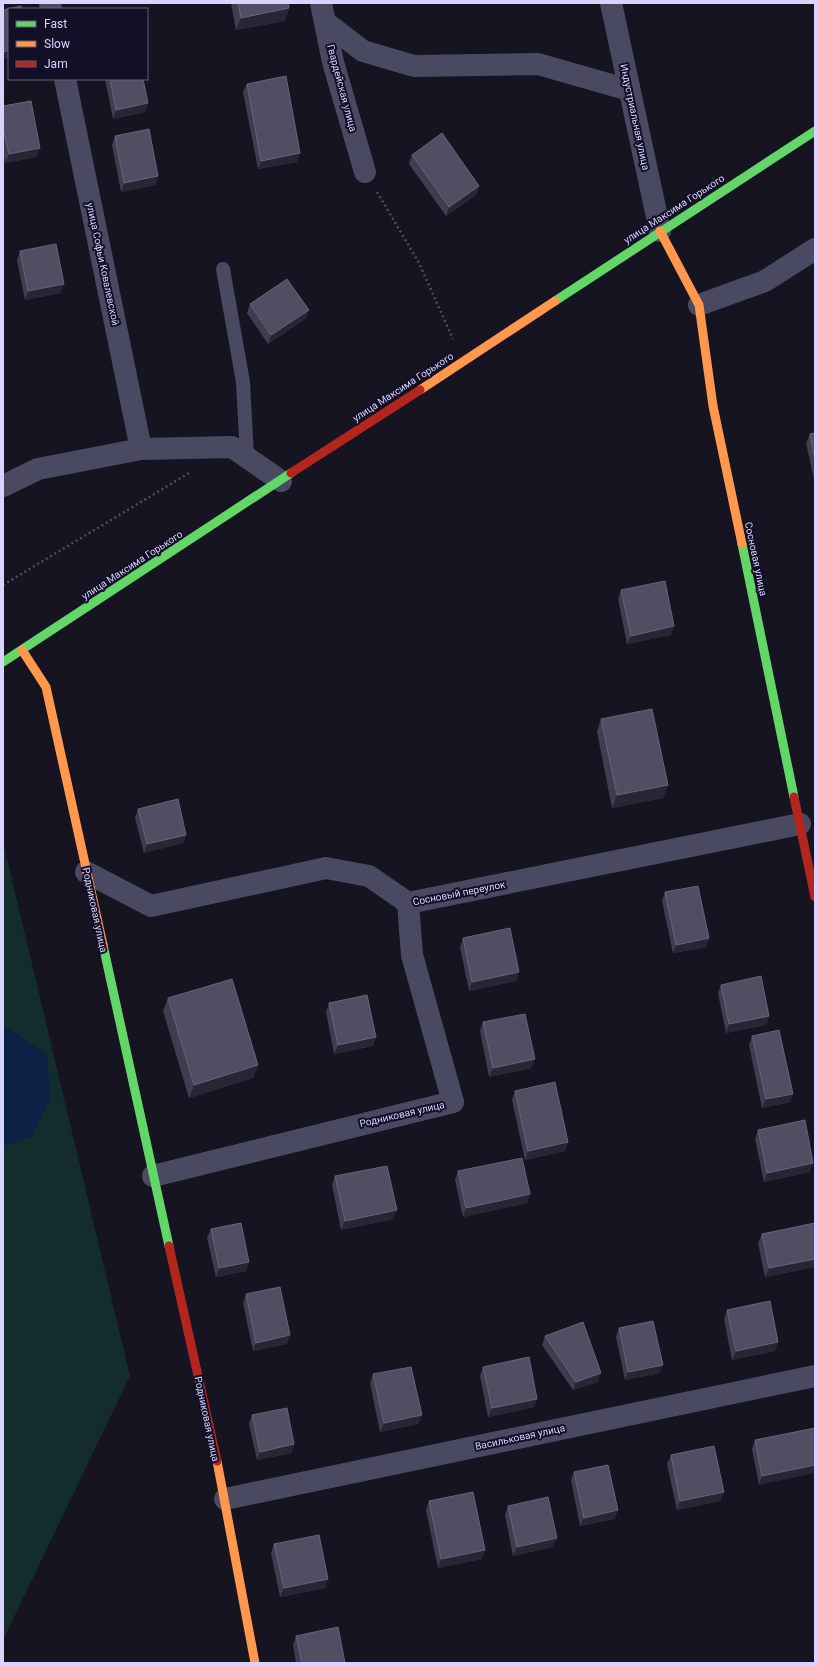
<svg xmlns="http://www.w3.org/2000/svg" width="818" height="1666" viewBox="0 0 818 1666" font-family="Roboto,sans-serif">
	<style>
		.green { fill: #132c2d }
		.water { fill: #0d2144 }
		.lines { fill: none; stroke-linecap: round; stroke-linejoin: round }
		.path { stroke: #44505f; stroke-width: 2.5; stroke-dasharray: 2 3; stroke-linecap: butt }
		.lane { stroke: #4a4962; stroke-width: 14 }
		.street { stroke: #4a4962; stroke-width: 22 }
		.fast { stroke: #63d668; stroke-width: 9 }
		.slow { stroke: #ff974d; stroke-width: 9 }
		.jam { stroke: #b3261e; stroke-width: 9 }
		.wall { fill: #403d50 }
		.shaded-wall { fill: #282635 }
		.building { fill: #504e63; stroke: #66637b }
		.labels { text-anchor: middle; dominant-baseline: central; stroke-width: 4; stroke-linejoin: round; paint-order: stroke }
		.street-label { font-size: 10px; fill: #d9d4ff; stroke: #130f26 }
	</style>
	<rect width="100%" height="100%" fill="#161421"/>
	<path class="green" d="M3 842 130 1376 3 1640Z"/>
	<path class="water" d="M3 1025 47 1055 50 1099 31 1137 3 1146Z"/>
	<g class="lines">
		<path class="path" d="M377 192 419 263 453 339
			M3 585 189 473"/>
		<path class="lane" d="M223 269 243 382 247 457"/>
		<path class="street" d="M50 3 51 9
			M321 3 333 62 365 172
			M611 3 660 231
			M325 22 363 51 414 66 538 64 629 90
			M65 79 141 449
			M699 305 765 281 815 249
			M3 486 38 469 141 449 232 447 281 481
			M86 872 151 906 326 868 369 876 408 903 800 824
			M153 1176 453 1102 412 955 408 903
			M225 1499 815 1376"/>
		<path class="fast" d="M555 301 815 131
			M742 544 794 797
			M3 662 291 473
			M103 945 169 1246"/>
		<path class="slow" d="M660 231 699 305 713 406 742 544
			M420 390 555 301
			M22 650 46 687 103 945
			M217 1461 255 1663"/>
		<path class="jam" d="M291 473 420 390
			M794 797 815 897
			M169 1246 217 1461"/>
	</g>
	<path class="wall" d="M231 3H288L289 8 285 21 236 30Z
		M105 79H143L148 103 145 112 113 119Z
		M247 84 297 162 258 169 243 92Z
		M3 106 37 157 5 163 3 151Z
		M115 136 158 176 155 185 121 192 112 145Z
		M412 155 479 186 476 195 446 216 409 164Z
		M20 251 61 293 25 300 17 260Z
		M250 304 309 310 305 319 268 344 247 313Z
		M815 433V484L806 443 810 434Z
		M621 590 671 635 627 644 618 599Z
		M601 719 668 785 663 798 612 808 597 732Z
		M138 809 186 835 183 843 144 853 135 818Z
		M665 892 709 938 706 947 673 953 662 901Z
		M463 938 516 981 469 991 460 947Z
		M721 985 769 1016 766 1025 726 1033 718 993Z
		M168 998 258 1065 253 1078 189 1098 163 1011Z
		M329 1003 376 1037 373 1046 334 1054 326 1012Z
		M483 1022 535 1059 531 1068 489 1077 480 1031Z
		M752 1036 793 1094 790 1102 762 1108 749 1045Z
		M515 1091 568 1142 565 1151 525 1160 512 1100Z
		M758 1130 810 1172 764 1182 755 1139Z
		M458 1171 527 1203 463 1217 455 1180Z
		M335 1176 393 1219 341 1230 332 1185Z
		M815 1223V1267L765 1277 758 1243 762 1234Z
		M211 1229 246 1271 216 1277 207 1238Z
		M246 1294 287 1344 253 1351 243 1303Z
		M727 1310 775 1351 732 1360 724 1319Z
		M619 1328 663 1365 659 1373 625 1380 616 1337Z
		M545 1336 598 1382 573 1390 542 1345Z
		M483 1367 534 1407 488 1417 480 1376Z
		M373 1374 422 1415 418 1424 380 1432 370 1383Z
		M252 1415 294 1444 291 1453 257 1460 249 1424Z
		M815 1428 759 1485 752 1449 755 1440Z
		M671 1455 724 1492 720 1501 677 1510 667 1464Z
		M574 1472 618 1510 614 1519 580 1526 571 1480Z
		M429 1501 482 1559 438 1568 426 1510Z
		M508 1506 553 1547 513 1556 505 1515Z
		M274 1544 328 1579 325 1588 280 1597 271 1553Z
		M296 1636 345 1663H296L293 1645Z"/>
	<path class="shaded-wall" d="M289 8 285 21 236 30 241 18Z
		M9 50V58L3 60V52Z
		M148 103 145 112 113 119 116 110Z
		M40 148 37 157 5 163 9 154Z
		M300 153 297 162 258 169 261 161Z
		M158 176 155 185 121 192 124 183Z
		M479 186 476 195 446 216 449 207Z
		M64 284 61 293 25 300 28 291Z
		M309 310 305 319 268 344 271 335Z
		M674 626 671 635 627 644 631 636Z
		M668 785 663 798 612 808 617 795Z
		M186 835 183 843 144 853 147 844Z
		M709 938 706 947 673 953 676 945Z
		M519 972 516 981 469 991 472 982Z
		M769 1016 766 1025 726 1033 729 1024Z
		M376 1037 373 1046 334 1054 338 1045Z
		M535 1059 531 1068 489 1077 493 1068Z
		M258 1065 253 1078 189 1098 194 1085Z
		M793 1094 790 1102 762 1108 766 1099Z
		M568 1142 565 1151 525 1160 528 1151Z
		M813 1163 810 1172 764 1182 767 1173Z
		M530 1194 527 1203 463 1217 466 1208Z
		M397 1210 393 1219 341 1230 345 1221Z
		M815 1259V1267L765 1277 769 1268Z
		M249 1262 246 1271 216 1277 219 1268Z
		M290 1335 287 1344 253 1351 256 1343Z
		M778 1342 775 1351 732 1360 736 1351Z
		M663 1365 659 1373 625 1380 628 1372Z
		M601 1373 598 1382 573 1390 576 1382Z
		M537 1399 534 1407 488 1417 492 1408Z
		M422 1415 418 1424 380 1432 384 1423Z
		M294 1444 291 1453 257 1460 260 1452Z
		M815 1465V1473L759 1485 762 1476Z
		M724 1492 720 1501 677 1510 680 1501Z
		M618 1510 614 1519 580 1526 584 1518Z
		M557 1538 553 1547 513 1556 517 1547Z
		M485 1550 482 1559 438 1568 441 1559Z
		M328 1579 325 1588 280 1597 284 1588Z"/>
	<path class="building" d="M238 3H288L289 8 241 18Z
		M21 6 22 9H9V50L3 52V10Z
		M286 76 300 153 261 161 247 84Z
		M110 79H143L148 103 116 110Z
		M31 101 40 148 9 154 3 127V106Z
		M149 129 158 176 124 183 115 136Z
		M442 133 479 186 449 207 412 155Z
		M56 244 64 284 28 291 20 251Z
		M287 279 309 310 271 335 250 304Z
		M815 433V460L810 434Z
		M665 581 674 626 631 636 621 590Z
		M652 709 668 785 617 795 601 719Z
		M178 799 186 835 147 844 138 809Z
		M698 886 709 938 676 945 665 892Z
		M510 928 519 972 472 982 463 938Z
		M761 976 769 1016 729 1024 721 985Z
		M232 979 258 1065 194 1085 168 998Z
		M367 995 376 1037 338 1045 329 1003Z
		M525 1014 535 1059 493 1068 483 1022Z
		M779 1030 793 1094 766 1099 752 1036Z
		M555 1082 568 1142 528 1151 515 1091Z
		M805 1120 813 1163 767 1173 758 1130Z
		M522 1158 530 1194 466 1208 458 1171Z
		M387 1166 397 1210 345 1221 335 1176Z
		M241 1223 249 1262 219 1268 211 1229Z
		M815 1223V1259L769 1268 762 1234Z
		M280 1287 290 1335 256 1343 246 1294Z
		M770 1301 778 1342 736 1351 727 1310Z
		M653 1321 663 1365 628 1372 619 1328Z
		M583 1322 601 1373 576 1382 545 1336Z
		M529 1357 537 1399 492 1408 483 1367Z
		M411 1367 422 1415 384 1423 373 1374Z
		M287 1408 294 1444 260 1452 252 1415Z
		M815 1428V1465L762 1476 755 1440Z
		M714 1446 724 1492 680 1501 671 1455Z
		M608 1465 618 1510 584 1518 574 1472Z
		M473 1492 485 1550 441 1559 429 1501Z
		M548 1497 557 1538 517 1547 508 1506Z
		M319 1535 328 1579 284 1588 274 1544Z
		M338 1627 345 1663H302L296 1636Z"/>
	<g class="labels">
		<g class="street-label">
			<text transform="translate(342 88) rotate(75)">Гвардейская улица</text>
			<text transform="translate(635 117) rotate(78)">Индустриальная улица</text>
			<text transform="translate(674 209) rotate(-33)">улица Максима Горького</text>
			<text transform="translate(103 264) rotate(78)">улица Софьи Ковалевской</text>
			<text transform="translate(403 387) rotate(-33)">улица Максима Горького</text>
			<text transform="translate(756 559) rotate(78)">Сосновая улица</text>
			<text transform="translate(132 565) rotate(-33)">улица Максима Горького</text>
			<text transform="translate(459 893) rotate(-11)">Сосновый переулок</text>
			<text transform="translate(95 910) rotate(78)">Родниковая улица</text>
			<text transform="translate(402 1114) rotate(-13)">Родниковая улица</text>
			<text transform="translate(207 1419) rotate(78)">Родниковая улица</text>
			<text transform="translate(520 1437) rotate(-12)">Васильковая улица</text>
		</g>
	</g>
	<rect width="818" height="1666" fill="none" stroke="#d9d4ff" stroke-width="8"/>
	<rect x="8" y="8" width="140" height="72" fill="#130f26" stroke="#625e7d"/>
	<rect x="16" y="21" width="20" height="6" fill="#63d668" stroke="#625e7d"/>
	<text x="44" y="28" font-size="12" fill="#d9d4ff">Fast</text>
	<rect x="16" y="41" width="20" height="6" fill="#ff974d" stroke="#625e7d"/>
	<text x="44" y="48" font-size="12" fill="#d9d4ff">Slow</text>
	<rect x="16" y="61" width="20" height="6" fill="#b3261e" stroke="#625e7d"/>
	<text x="44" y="68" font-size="12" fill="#d9d4ff">Jam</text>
</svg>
